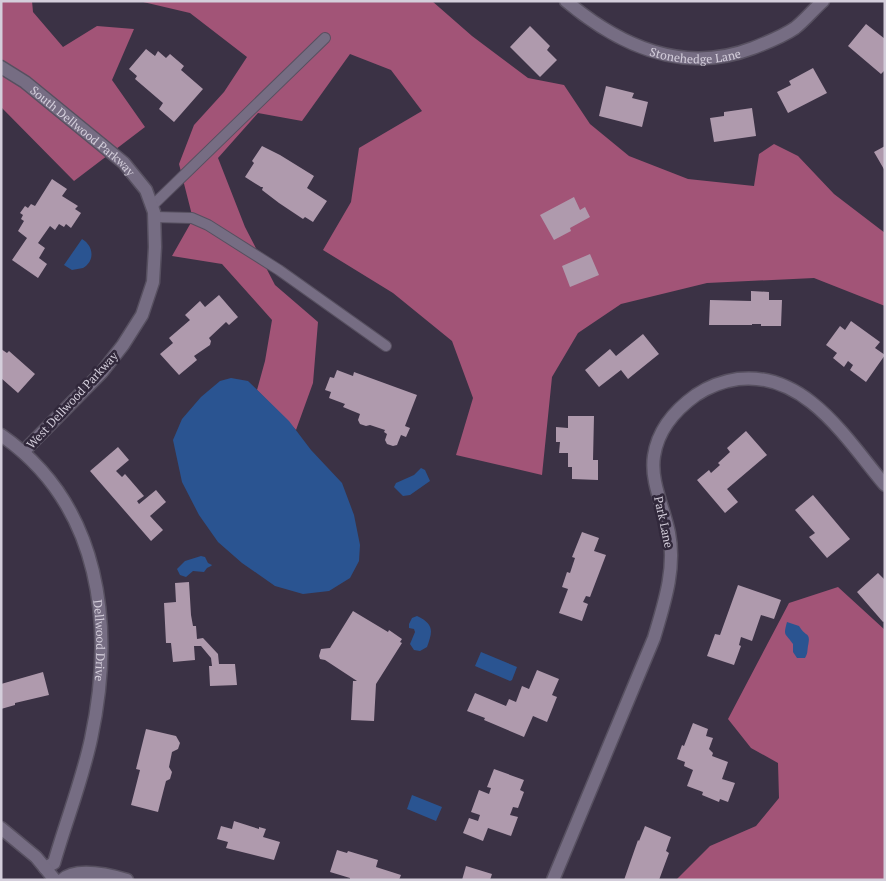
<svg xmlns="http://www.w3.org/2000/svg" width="886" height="881" viewBox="0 0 886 881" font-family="'PT Serif',serif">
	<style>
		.forest { fill: #a25477 }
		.water { fill: #2a5491 }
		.building { fill: #af9aad }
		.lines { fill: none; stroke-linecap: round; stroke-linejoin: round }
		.lane-casing { stroke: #575060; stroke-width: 12 }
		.street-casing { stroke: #575060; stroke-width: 15 }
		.lane { stroke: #766d83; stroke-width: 10 }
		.street { stroke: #766d83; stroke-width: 12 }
		.labels { text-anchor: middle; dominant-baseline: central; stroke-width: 5; stroke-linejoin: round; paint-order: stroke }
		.street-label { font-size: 12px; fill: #d4cedb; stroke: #31283b }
	</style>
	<rect width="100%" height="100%" fill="#3b3245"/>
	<path class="forest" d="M1 1H32L33 12 63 47 97 26 134 29 112 80 145 127 74 181 1 107Z
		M139 1H432L472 36 528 78 564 85 590 124 629 156 688 179 754 186 759 154 774 144 798 156 834 194 885 233V306L814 278 707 283 621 304 578 333 552 377 542 475 456 455 473 398 452 341 393 293 323 250 351 202 359 148 422 111 391 70 350 54 302 121 258 113 218 158 245 227 275 285 318 322 313 383 296 430 257 390 265 361 272 320 222 264 172 256 193 219 179 164 194 125 224 92 247 57 190 13Z
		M838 587 885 630V880H676L710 846 756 826 779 798 778 763 751 748 728 719 789 603Z"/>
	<path class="water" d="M82 239C94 246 95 261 83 268L72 270 64 265Z
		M231 378 248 381 289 421 311 450 342 483 354 515 360 545 359 561 350 578 329 591 303 594 275 586 242 563 218 542 199 515 182 482 173 440 182 419 201 397 220 381Z
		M421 468 425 470 430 481 410 495 403 496 394 487 396 483 414 475Z
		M201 556 205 557 208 563 212 565 211 566 207 568 204 572 193 571 186 577 180 575 177 569 185 561Z
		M417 616C434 624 433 631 427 647L420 651 414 650 410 644 415 632 414 629 409 628V624L412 618Z
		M787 622 799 626C806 638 811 631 808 646 807 652 808 653 805 658H797L793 652V644C785 632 783 637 787 622Z
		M481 652 517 667 512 680 510 681 475 666Z
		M412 795 442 807 436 821 407 809Z"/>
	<path class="building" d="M866 24 885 39V70L881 74 848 46Z
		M530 26 550 46 547 50 557 60 540 77 510 47Z
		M146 49 155 56 158 51 166 58 170 54 184 66 181 70 203 89 174 122 159 109 163 103 135 79 137 76 129 69Z
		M813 68 827 93 788 113 777 92 791 85 789 81Z
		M606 86 634 93 632 98 648 102 642 127 599 116Z
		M752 108 756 136 714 142 710 118 724 116V112Z
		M262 146 280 155 314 176 307 188 327 201 313 222 305 217 303 219 279 203 262 190 263 187H261L245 177 254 163 252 161Z
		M885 146V171L874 152Z
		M52 179 67 189 62 196 78 206 75 209 81 213 71 228 66 224 64 227 59 224 55 230 50 226 38 243 45 248 39 258 47 264 38 278 12 260 27 238 18 231 24 221 21 219 23 215 20 213 25 206 28 208 31 204 35 206Z
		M574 197 580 210 585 207 590 217 570 228 571 231 554 240 540 215Z
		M590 254 599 275 570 287 562 266Z
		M751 291 769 292V300H782L781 326H761V324H752V325H709L710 300 751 301Z
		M219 295 238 317 229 325 226 322 209 338 211 341 210 345 194 356 197 360 179 375 160 354 173 343 169 338 190 320 185 315 200 301 205 307Z
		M851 321 880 342 875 348 885 355 866 382 850 370 853 365 848 361 844 367 833 358 837 353 826 345 840 326 845 330Z
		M643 334 659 354 628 379 621 370 599 387 585 370 610 349 616 356Z
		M1 349 7 353 9 351 35 374 18 393 1 378Z
		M337 370 353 376 354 372 417 395 405 426 410 428 406 437 401 435 397 445 393 446 387 444 385 440 387 434 384 432 385 430 370 425 366 426 360 424 358 420 360 414 343 407 345 404 329 398 331 392 325 390 330 377 334 378Z
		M568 416H594L593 460H598V480L572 479V467H568V453H559L560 442H556V427L568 428Z
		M746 431 767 455 727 489 738 502 725 513 697 480 709 470 711 473 720 465 718 463 730 452 727 448Z
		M118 447 129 460 116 471 122 477 125 474 144 496 137 501 139 504 156 490 166 502 150 516 163 530 151 541 90 471Z
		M813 495 850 539 827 558 809 537 815 533 795 510Z
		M582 532 599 538 594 551 606 555 590 597 586 596 583 602 588 604 582 621 559 613 568 589 562 587 567 572 570 573 575 558 572 557Z
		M878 573 885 580V621L883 622 857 592Z
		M189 582 191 615 193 626H196L197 639 203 638 218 654 219 664H235L237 685 210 686 209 666H212L211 658 201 646H194L195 660 173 662 171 643H166L164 603 176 602 175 583Z
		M738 585 781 600 774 619 761 615 752 641 741 637 739 645 741 646 734 665 707 656 715 634 720 635Z
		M353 611 388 632 389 630 402 639 400 642 402 643 376 684 374 721 351 720 353 681H357L325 660 320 659 319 656 321 649 330 648Z
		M537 670 559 679 552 695 557 697 547 722 533 716 524 737 484 720 485 718 467 711 475 693 506 706 509 699 516 702 522 686 529 689Z
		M43 672 49 695 15 703V705L1 709V684Z
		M693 723 708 729 706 736 713 738 709 749 713 753 712 756 728 762 722 779 735 783 728 802 720 799 719 802 702 795 703 792 687 786 693 770 684 766 685 762 677 759 682 745 684 746Z
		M146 729 176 736 180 743 178 749 172 752 169 767 172 772 170 779 166 781 158 812 131 805 140 770 136 769Z
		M494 769 524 780 520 790 524 792 518 808 513 807 510 815 518 817 511 836 488 828 483 841 463 833 469 818 478 821 480 815 471 812 479 790 489 794 491 788 487 787Z
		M234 821 259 829V827L266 829 263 837 280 842 274 860 226 848 228 842 217 839 221 826 232 829Z
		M645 826 671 837 666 851 669 853 659 880H624L638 840 639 841Z
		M337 850 347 853 348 851 378 860 376 867 401 875 399 880H350V878L330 872Z
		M466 866 492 874 490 880H462Z"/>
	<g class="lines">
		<g class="lane-casing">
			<path id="lane" d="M152 206 325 38
				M154 217 192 218 208 225 279 270 386 346"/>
		</g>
		<g class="street-casing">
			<g id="street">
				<path id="s1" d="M566 1C620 46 683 75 753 48 768 42 782 37 795 28 805 20 813 10 823 1"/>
				<path id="s2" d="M1 67 25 82 124 163 146 190 154 212 155 247 153 282 142 315 123 345 102 372 23 452"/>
				<path id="s3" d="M1 435C102 505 115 627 91 739 82 781 66 821 54 863L45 868"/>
				<path d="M1 828 36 857 55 880"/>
				<path d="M62 880C76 867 110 875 127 880"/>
				<path d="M553 880 654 638C664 604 676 569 669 533 664 508 650 481 654 456 658 429 675 410 696 395 708 387 724 381 738 379 806 371 847 440 885 485"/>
			</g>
		</g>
		<use href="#lane" class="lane"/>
		<use href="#street" class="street"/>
	</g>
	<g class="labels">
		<g class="street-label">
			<text stroke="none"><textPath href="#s1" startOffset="144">Stonehedge Lane</textPath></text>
			<text stroke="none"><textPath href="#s2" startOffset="104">South Dellwood Parkway</textPath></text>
			<text transform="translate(72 400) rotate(-47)">West Dellwood Parkway</text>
			<text transform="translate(664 522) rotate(78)">Park Lane</text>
			<text stroke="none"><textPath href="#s3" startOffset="238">Dellwood Drive</textPath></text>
		</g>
	</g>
	<rect width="886" height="881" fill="none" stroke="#d4cedb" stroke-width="5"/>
</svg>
